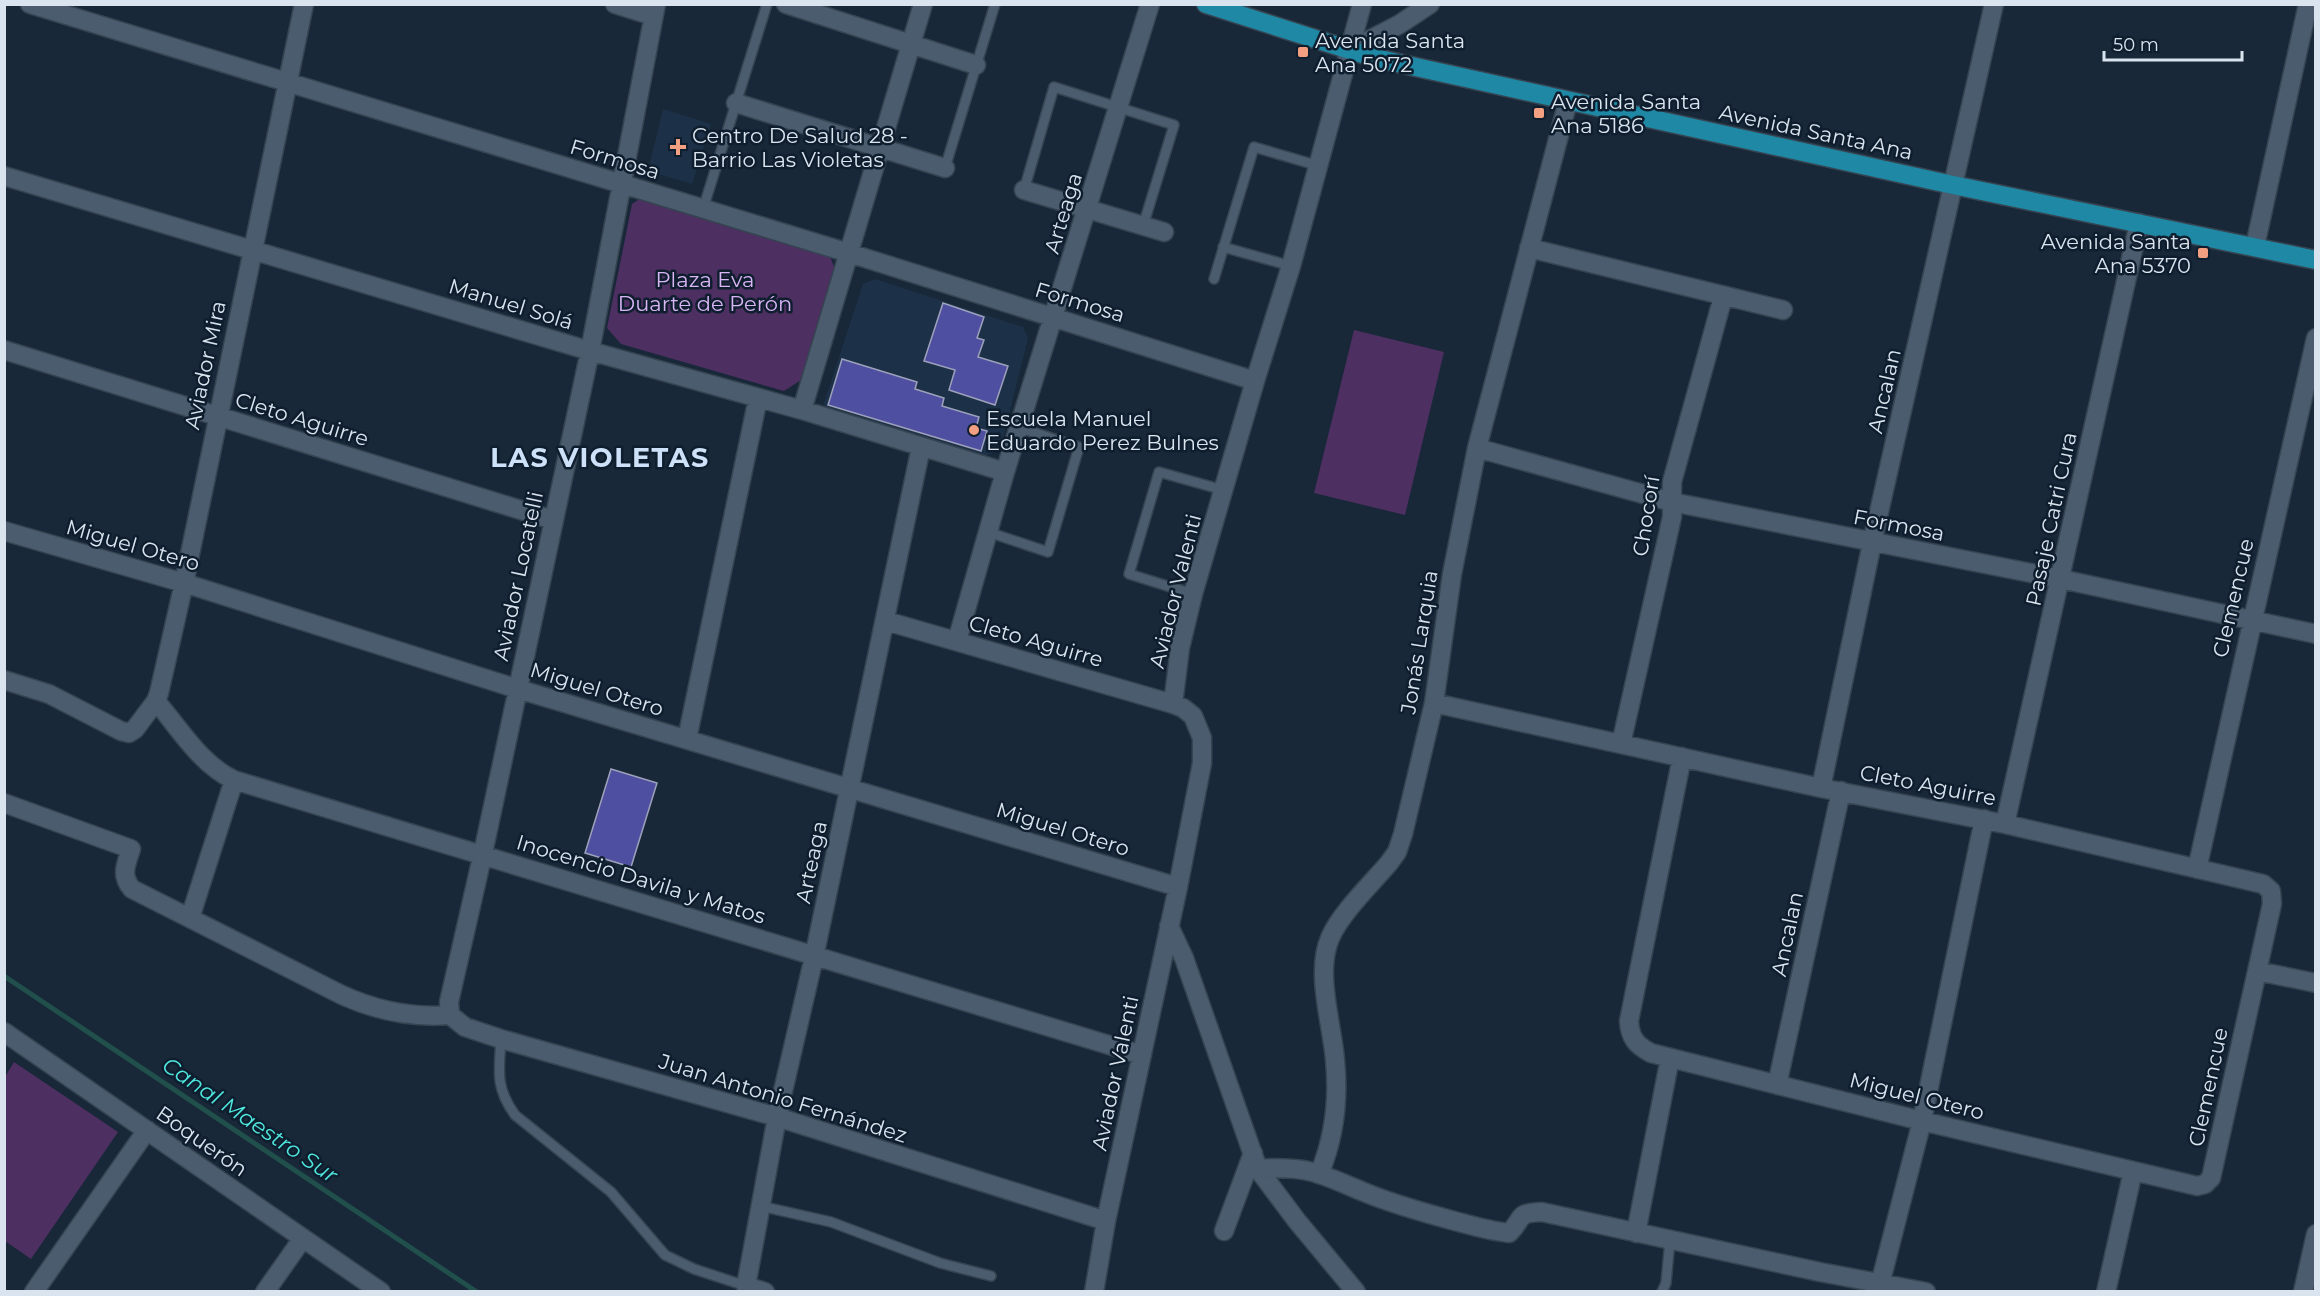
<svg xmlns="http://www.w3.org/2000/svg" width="2320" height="1296" viewBox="0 0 2320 1296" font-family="Montserrat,sans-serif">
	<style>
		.built { fill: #1c3147 }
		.green { fill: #4d2f61 }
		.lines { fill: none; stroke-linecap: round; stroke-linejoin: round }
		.stream { stroke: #204f4c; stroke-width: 5 }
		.building { fill: #4e4fa0; stroke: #9ea1bb; stroke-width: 1.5 }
		.service-casing { stroke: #364451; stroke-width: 12 }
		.minor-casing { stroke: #364451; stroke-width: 21 }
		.primary-casing { stroke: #364451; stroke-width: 21 }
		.service { stroke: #4a5c6e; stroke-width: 9 }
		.minor { stroke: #4a5c6e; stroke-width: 18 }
		.primary { stroke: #1e88a5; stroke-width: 18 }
		.poi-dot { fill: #f3a082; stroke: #0f1e2e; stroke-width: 2 }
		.labels { text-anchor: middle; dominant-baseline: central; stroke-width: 5; stroke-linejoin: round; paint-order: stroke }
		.poi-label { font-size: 21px; fill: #d9e4ef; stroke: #0f1e2e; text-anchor: start }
		.street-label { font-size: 21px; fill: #d9e4ef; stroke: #0f1e2e }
		.park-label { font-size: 21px; fill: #d9b5f5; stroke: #0f1e2e }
		.water-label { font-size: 22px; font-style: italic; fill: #4fe7de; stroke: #0f1e2e }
		.district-label { font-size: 27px; font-weight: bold; letter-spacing: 1.5px; fill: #cde2f8; stroke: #0f1e2e }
	</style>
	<rect width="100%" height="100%" fill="#182838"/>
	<path class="built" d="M663 109 711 124 692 184 648 171Z
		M875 279 1023 327 1028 338 1000 450 983 457 825 409 824 403 863 284Z"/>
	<path class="green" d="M646 195 829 254 835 269 801 380 784 391 621 344 607 328 632 204Z
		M1354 330 1444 352 1405 515 1314 493Z
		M14 1062 118 1132 31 1259 5 1241V1077Z"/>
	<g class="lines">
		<path class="stream" d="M4 976 477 1292"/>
	</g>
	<path class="building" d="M943 303 984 317 977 338 984 340 978 357 1008 366 995 405 949 390 955 370 924 361Z
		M842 359 917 382 915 389 944 398 942 406 979 417 976 428 987 431 981 451 828 405Z
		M611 769 657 783 631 867 585 853Z"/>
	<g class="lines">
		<g class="service-casing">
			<path id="service" d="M945 168 995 4
				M1024 190 1054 87 1174 125 1143 226
				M703 209 767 4
				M1223 247 1291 266
				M1214 279 1254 147 1319 166
				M988 532 1048 552 1079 447 1020 428
				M1193 594 1129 574 1159 472 1223 490
				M501 1039C499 1071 495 1087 515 1115L611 1192 665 1255 694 1269 746 1286
				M760 1206 831 1222 940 1263 991 1276
				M1662 1292 1666 1283 1670 1240"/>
		</g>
		<g class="minor-casing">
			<path id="minor" d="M30 4 849 253 1255 381
				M615 4 653 16
				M786 4 976 65
				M1350 50 1400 24 1430 4
				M736 103 945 168
				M4 176 590 351 802 410 1005 472
				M1024 190 1164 232
				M2255 246 2308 4
				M1529 248 1783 310
				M4 350 553 520
				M802 410 923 4
				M1477 448 1672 502 2061 579 2316 634
				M4 531 184 583 518 689 1178 887
				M886 621 1173 704 1183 708 1193 716 1202 738V763L1178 887 1106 1221 1094 1292
				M957 641 1005 472 1150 4
				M4 680 49 694 121 731 129 733 135 729 156 701 159 693 184 583 304 4
				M156 701C179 728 201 765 234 780 537 869 839 964 1142 1055
				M1434 703 1821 788 2005 824 2263 884 2271 891 2272 904 2211 1178 2205 1184 2197 1186 1922 1121 1651 1053C1636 1045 1630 1038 1629 1021L1682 757
				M1173 704 1180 648 1193 594 1255 381 1291 266 1362 4
				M687 739 758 398
				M1621 744 1672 517V482L1723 297
				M1821 788 1872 543 1994 4
				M4 803 131 849C126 865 120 875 132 889L342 995C377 1011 412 1018 450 1015
				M2005 824 2139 223
				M2197 869 2316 338
				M190 918 234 780
				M1169 926 1184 958 1258 1169 1297 1221 1356 1292
				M2257 971 2316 983
				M450 1015 449 1002 483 853 590 351 656 4
				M450 1015 465 1027 501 1039 777 1117 1106 1221
				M4 1032 381 1292
				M1777 1085 1841 791
				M1258 1169C1308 1165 1320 1174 1364 1192 1392 1204 1422 1212 1451 1220 1470 1225 1489 1231 1509 1233 1525 1218 1514 1213 1542 1212L1820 1272 1926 1292
				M1320 1172C1335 1135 1339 1100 1335 1060 1332 1023 1315 973 1330 938 1340 914 1372 883 1389 863L1397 852 1403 834 1434 703 1452 574 1477 448 1568 101
				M1224 1231 1253 1153
				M1636 1233 1670 1058
				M34 1292 147 1130
				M265 1292 303 1238
				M765 1292 746 1286 777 1117 814 957 921 447
				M1878 1292 1922 1121 1984 819
				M2106 1292 2133 1171
				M2303 1292 2316 1234"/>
		</g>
		<g class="primary-casing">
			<path id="primary" d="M1206 4 1375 58 1953 185 2316 260"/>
		</g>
		<use href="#service" class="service"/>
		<use href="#minor" class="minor"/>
		<use href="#primary" class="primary"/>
	</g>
	<g class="poi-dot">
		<rect x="1297" y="46" width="12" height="12" rx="3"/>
		<rect x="1533" y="107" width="12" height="12" rx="3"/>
		<path d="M675 138h6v6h6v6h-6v6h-6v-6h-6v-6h6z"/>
		<rect x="2197" y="247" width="12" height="12" rx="3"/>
		<circle cx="974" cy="430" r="6"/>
	</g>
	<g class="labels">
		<g class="poi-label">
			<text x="1315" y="40">Avenida Santa<tspan x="1315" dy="24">Ana 5072</tspan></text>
			<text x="1551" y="101">Avenida Santa<tspan x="1551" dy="24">Ana 5186</tspan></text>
			<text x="692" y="135">Centro De Salud 28 -<tspan x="692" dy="24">Barrio Las Violetas</tspan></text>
			<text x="2191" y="241" text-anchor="end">Avenida Santa<tspan x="2191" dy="24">Ana 5370</tspan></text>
			<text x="986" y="418">Escuela Manuel<tspan x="986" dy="24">Eduardo Perez Bulnes</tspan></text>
		</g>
		<g class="street-label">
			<text transform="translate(1816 132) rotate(12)">Avenida Santa Ana</text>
			<text transform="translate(615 159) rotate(17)">Formosa</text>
			<text transform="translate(1063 213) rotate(-73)">Arteaga</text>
			<text transform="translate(1080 302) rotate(17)">Formosa</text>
			<text transform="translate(511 304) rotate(17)">Manuel Solá</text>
			<text transform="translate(205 365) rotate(-78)">Aviador Mira</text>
			<text transform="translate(1884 391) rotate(-77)">Ancalan</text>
			<text transform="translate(302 419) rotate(17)">Cleto Aguirre</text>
			<text transform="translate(1646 516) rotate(-81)">Chocorí</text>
			<text transform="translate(2051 519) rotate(-78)">Pasaje Catri Cura</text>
			<text transform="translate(1899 525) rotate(11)">Formosa</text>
			<text transform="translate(133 545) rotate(16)">Miguel Otero</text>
			<text transform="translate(518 576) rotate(-78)">Aviador Locatelli</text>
			<text transform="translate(1175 591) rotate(-76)">Aviador Valenti</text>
			<text transform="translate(2233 598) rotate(-77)">Clemencue</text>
			<text transform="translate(1036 641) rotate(16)">Cleto Aguirre</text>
			<text transform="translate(1419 642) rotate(-81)">Jonás Larquia</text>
			<text transform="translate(597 689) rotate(17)">Miguel Otero</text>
			<text transform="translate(1928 785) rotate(11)">Cleto Aguirre</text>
			<text transform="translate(1063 829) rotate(17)">Miguel Otero</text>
			<text transform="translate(811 862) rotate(-78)">Arteaga</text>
			<text transform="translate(641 879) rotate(17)">Inocencio Davila y Matos</text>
			<text transform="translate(1787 934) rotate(-78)">Ancalan</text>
			<text transform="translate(1115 1073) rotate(-78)">Aviador Valenti</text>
			<text transform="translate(2208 1087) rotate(-78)">Clemencue</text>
			<text transform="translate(1917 1096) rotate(14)">Miguel Otero</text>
			<text transform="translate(783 1098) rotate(17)">Juan Antonio Fernández</text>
			<text transform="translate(202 1141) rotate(35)">Boquerón</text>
		</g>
		<g class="park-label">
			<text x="705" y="279">Plaza Eva<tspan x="705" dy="24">Duarte de Perón</tspan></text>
		</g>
		<g class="water-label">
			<text transform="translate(250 1120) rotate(34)">Canal Maestro Sur</text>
		</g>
		<g class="district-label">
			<text x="600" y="457">LAS VIOLETAS</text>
		</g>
	</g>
	<rect width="2320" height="1296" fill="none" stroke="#d9e4ef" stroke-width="12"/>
	<path d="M2104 51v9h138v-9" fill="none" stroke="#d9e4ef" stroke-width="3"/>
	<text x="2113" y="51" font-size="18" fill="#d9e4ef" stroke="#0f1e2e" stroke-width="4.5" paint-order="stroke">50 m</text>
</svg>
